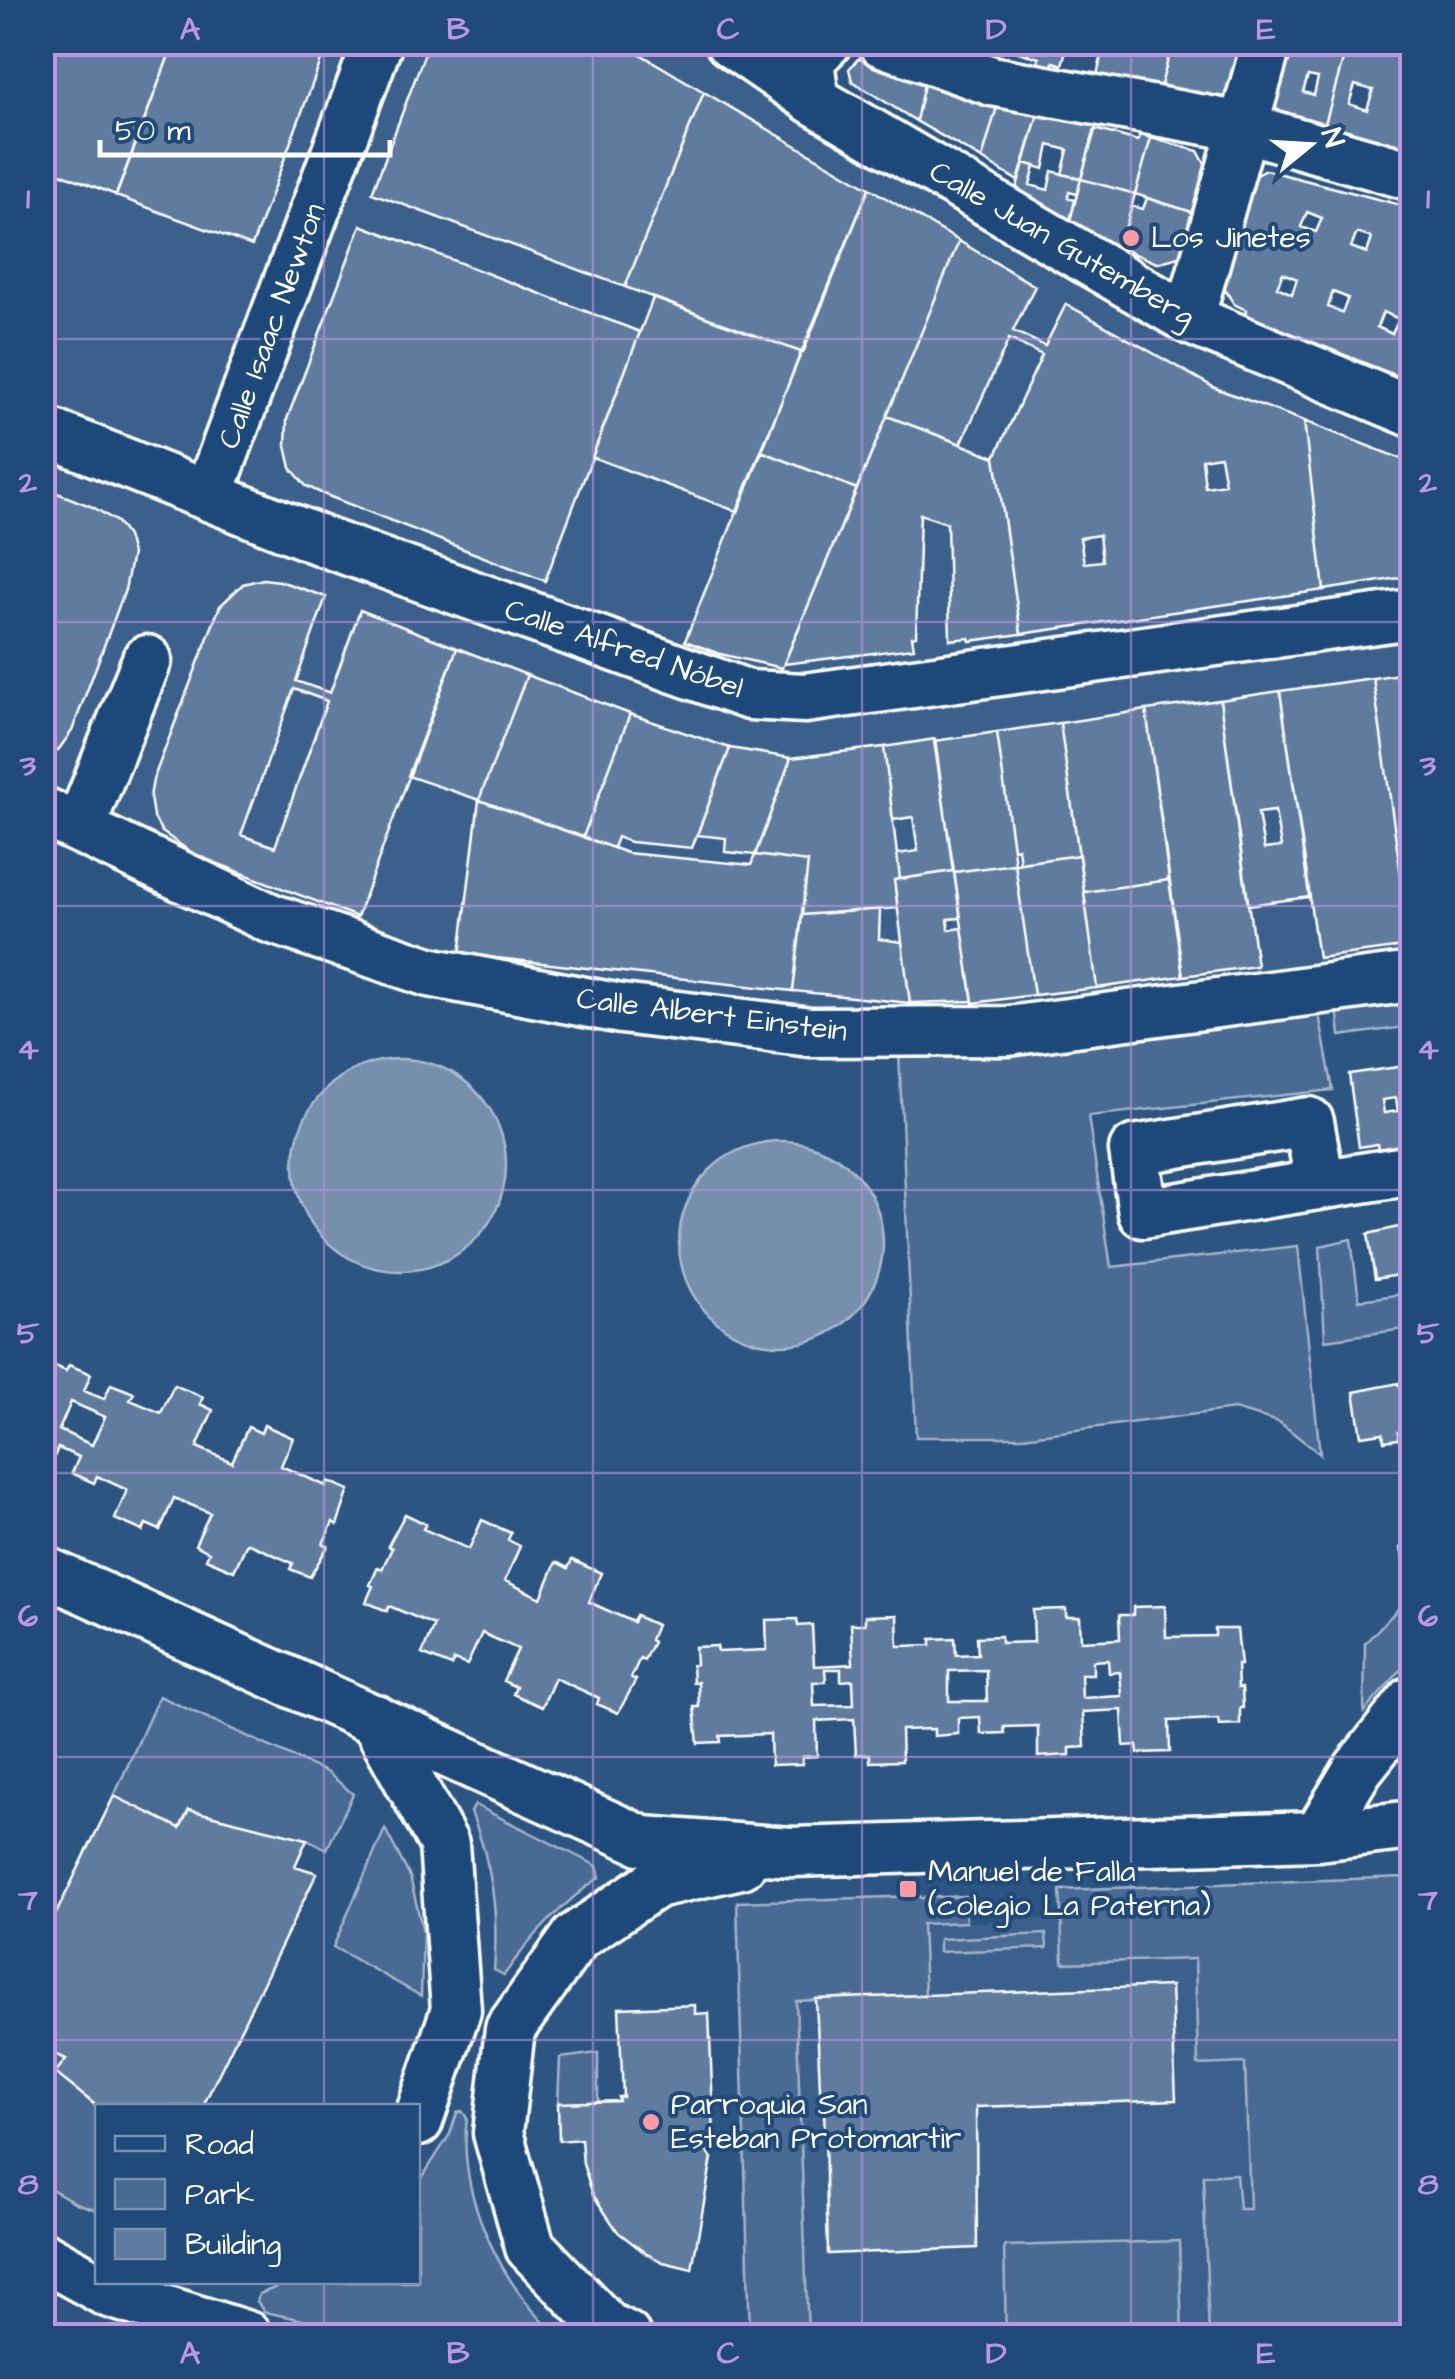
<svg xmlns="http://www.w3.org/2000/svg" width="1455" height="2379" viewBox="0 0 1455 2379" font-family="'Architects Daughter',sans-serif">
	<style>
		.built { fill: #3b618b }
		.green { fill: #486b92; stroke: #a4b5c8; stroke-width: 2.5 }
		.water { fill: #748fad; stroke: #acbcce; stroke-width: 2.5 }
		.building { fill: #5e7c9f; stroke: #fff; stroke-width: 2.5; fill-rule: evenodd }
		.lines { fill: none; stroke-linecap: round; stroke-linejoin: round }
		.minor-casing { stroke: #fff; stroke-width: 55 }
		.minor { stroke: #1f4a7a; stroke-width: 48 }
		.grid { fill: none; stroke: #bd96df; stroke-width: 2.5; stroke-opacity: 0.55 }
		.poi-dot { fill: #ff9aa2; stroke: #1f4a7a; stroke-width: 4 }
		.labels { text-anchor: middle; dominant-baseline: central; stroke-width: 8; stroke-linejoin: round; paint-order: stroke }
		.poi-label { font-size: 30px; fill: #fff; stroke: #1f4a7a; text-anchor: start }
		.street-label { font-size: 30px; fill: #fff; stroke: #1f4a7a }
		.neatline { fill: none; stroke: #bd96df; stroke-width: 4 }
		.grid-label { font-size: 32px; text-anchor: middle; font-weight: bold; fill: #bd96df }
	</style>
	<rect width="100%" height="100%" fill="#2c5582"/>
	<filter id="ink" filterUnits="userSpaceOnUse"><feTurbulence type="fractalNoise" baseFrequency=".01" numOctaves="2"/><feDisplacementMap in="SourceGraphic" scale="20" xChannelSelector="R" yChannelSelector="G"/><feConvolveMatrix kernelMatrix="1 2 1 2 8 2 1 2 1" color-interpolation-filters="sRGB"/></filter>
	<g filter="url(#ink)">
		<path class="built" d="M43 43H689L1220 358 1412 431V995L899 1052 691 1042 434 994 204 915 43 844Z
			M1404 1877 1412 2121V2334L771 2336 759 1903 920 1896 923 1924 1060 1918V1890Z"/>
		<path class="green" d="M1412 995V1026L1340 1036 1337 1006Z
			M1318 1009 1333 1090 1088 1116 1111 1267 1298 1246 1320 1454 1279 1422 1234 1409 1023 1437H916L899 1052Z
			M1351 1239 1359 1300 1412 1293V1328L1325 1340 1320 1246Z
			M1412 1605V1657L1364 1712 1365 1643 1400 1607Z
			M159 1696 328 1773 353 1794 327 1849 307 1839 189 1810 180 1828 114 1796Z
			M475 1805 597 1866 600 1877C561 1904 531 1937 504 1975L494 1970C499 1913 492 1865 471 1812Z
			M385 1829 410 1877 423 1932 421 1996 333 1947Z
			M1404 1877 1412 2121V2334L1209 2336 1203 2176 1236 2174 1239 2209H1250L1245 2063 1198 2065 1195 1959 1063 1963 1060 1890Z
			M920 1896 921 1898 965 1896 966 1922 922 1924 925 1995 796 2001 808 2336H750L737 1902Z
			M1046 1934 1047 1948 939 1952V1939Z
			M42 2048 66 2059 56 2073 97 2107V2210L76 2203 43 2184Z
			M598 2053V2103H558L560 2058Z
			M462 2111 467 2118C457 2196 501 2285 558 2336H379L264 2312 257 2301 259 2294 290 2282H418V2184L450 2134 457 2113Z
			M1179 2241 1182 2336H1006L1004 2246Z"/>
		<path class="water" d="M294 1165a106 106 0 1 1 212 0a106 106 0 1 1-212 0Z
			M679 1243a102 102 0 1 1 204 0a102 102 0 1 1-204 0Z"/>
		<path class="building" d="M42 42H174L116 195 42 166Z
			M174 42H328L252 246 116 196Z
			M429 42H620L704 92 625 287 372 193Z
			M986 42H1031L1028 55Z
			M1031 42H1068L1062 65 1053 62 1052 67 1038 63 1039 58 1028 55Z
			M1105 42H1173L1159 92 1097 75Z
			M1173 42H1240L1224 99 1209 106 1159 92Z
			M1285 42H1348L1321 138 1268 110ZM1308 76 1318 78 1314 95 1303 92Z
			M1348 42H1370L1368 50 1386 55 1389 42 1412 43V101L1407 99 1402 118 1412 121V164L1321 138ZM1355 85 1373 90 1367 110 1349 104Z
			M858 59 926 75 916 121 852 81 849 69Z
			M926 75 1000 96 982 159 916 121Z
			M704 92 869 188 803 353 625 287Z
			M1000 96 1040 107 1018 181 982 159Z
			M1040 107 1097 123 1081 179 1062 174 1068 150 1049 145 1044 169 1024 163Z
			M1095 129 1138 141 1140 135 1151 138 1135 194 1081 179Z
			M1151 138 1198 151 1206 166 1192 212 1135 194Z
			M1024 163 1035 166 1030 185 1048 190 1052 171 1081 179 1077 194 1069 192 1068 198 1075 200 1069 225 1013 200Z
			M1266 170 1412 208V247L1404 262 1412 265V382L1245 315 1246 310 1234 304 1222 285 1250 179ZM1307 212 1322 218 1316 232 1301 227ZM1357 233 1372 238 1367 253 1351 247ZM1283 273 1297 279 1292 294 1277 287ZM1333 292 1348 298 1342 313 1328 307ZM1383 312 1399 319 1392 334 1377 327Z
			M1081 179 1135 194 1120 248 1069 225Z
			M869 188 959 241 857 489 761 451Z
			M1147 198 1192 212 1179 257 1157 263 1120 248 1132 206 1143 209Z
			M361 225 640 332 545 581 323 494 306 486 291 468 286 446 287 419Z
			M959 241 1035 286 1013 331 1045 346 1066 304 1215 388 1304 421 1324 590 1021 634 995 457 1042 355 1009 339 961 444 887 416ZM1220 456 1225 484 1205 487 1202 459ZM1099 535 1102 561 1084 563 1080 538Z
			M653 298 801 352 738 512 592 457Z
			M887 416 995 457 1021 634 970 641 969 638 950 640 947 523 920 514 916 636 912 637 914 648 784 664Z
			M1304 421 1412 463V576L1324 590Z
			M761 451 857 489 782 668 720 654 685 641Z
			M42 487 93 507 117 522 127 536 132 554 125 590 72 731 59 749 42 761Z
			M263 579 280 581 326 597 296 681 330 693 360 610 457 648 357 917 195 855 162 832 153 816 150 797 153 780 220 606 243 584ZM294 689 327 701 275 847 241 835Z
			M457 648 527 675 479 800 408 776Z
			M1412 672V946H1411L1373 678Z
			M527 675 630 714 583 837 479 800Z
			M1373 678 1411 946 1318 958 1280 691Z
			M1280 691 1310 897 1248 905 1220 700ZM1275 811 1281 847 1264 849 1258 813Z
			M1220 700 1257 966 1183 976 1146 710Z
			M1146 710 1169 880 1084 892 1060 723Z
			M630 714 730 748 692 848 630 842 617 837 613 848 583 837Z
			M1060 723 1079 855 1020 863 1018 848 1013 849 997 732Z
			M997 732 1015 864 954 872 934 741Z
			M935 739 953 871 900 879 897 854 918 851 913 817 893 820 884 747Z
			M884 747 900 879 894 880 898 908 802 915 808 862 755 855 791 758Z
			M730 748 791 758 755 855 725 852 726 838 697 835Z
			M479 800 627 853 751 865 755 855 808 862 793 991 460 954Z
			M1079 855 1097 988 1034 995 1015 864Z
			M1015 864 1034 995 973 1003 954 872Z
			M954 871 961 918 948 919 949 930 962 928 973 1001 910 1003 894 880Z
			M1169 880 1183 976 1097 988 1084 892Z
			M880 909 879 939 902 942 910 1003 793 991 802 915Z
			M1412 1065V1145L1378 1149 1377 1144 1359 1147 1349 1074ZM1396 1098 1398 1111 1384 1113 1382 1100Z
			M1412 1224V1281L1399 1283 1398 1275 1375 1279 1368 1234Z
			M42 1360 66 1371 69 1365 91 1374 84 1391 104 1399 111 1384 134 1393 130 1400 161 1413 174 1385 203 1397 200 1404 213 1410 197 1447 232 1462 248 1427 261 1433 264 1425 293 1438 281 1466 326 1486 328 1481 349 1490 337 1525 333 1522 323 1544 328 1546 310 1577 290 1569 293 1563 247 1543 234 1571 206 1559 209 1552 195 1545 210 1513 174 1498 160 1530 146 1524 143 1531 115 1519 127 1490 97 1476 94 1483 72 1473 79 1457 58 1448 51 1464 42 1460ZM71 1402 105 1417 92 1445 59 1430Z
			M1399 1383V1385L1412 1383V1429L1398 1432 1399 1439 1384 1441 1383 1433 1361 1436 1354 1392Z
			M405 1514 426 1524 423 1529 469 1549 482 1520 511 1533 508 1540 520 1546 505 1581 541 1598 556 1562 568 1568 572 1560 601 1573 589 1602 633 1622 636 1616 656 1625 650 1640 653 1642 644 1660 640 1658 631 1678 636 1680 618 1713 597 1704 599 1698 555 1678 542 1707 513 1694 516 1687 503 1681 518 1649 482 1633 467 1665 454 1660 451 1666 422 1654 434 1625 389 1606 387 1611 366 1602 373 1586 370 1585 378 1567 382 1569 392 1548 388 1546Z
			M1412 1545V1591H1408L1401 1547Z
			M1165 1606 1166 1637 1215 1636V1629H1237L1241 1665H1237L1238 1688H1242L1243 1708H1240V1724L1219 1725 1218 1719 1169 1721 1170 1752 1138 1753 1137 1745 1124 1746 1122 1710 1083 1712 1085 1747 1070 1748V1755L1038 1757V1726L1004 1727 1005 1733 981 1734 980 1717 958 1718V1734L934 1736V1729L901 1730 902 1761 870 1762V1754L856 1755 854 1719 816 1721 817 1756 802 1757V1764L771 1765 770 1734 720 1736 721 1742 698 1743 694 1707H699L698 1682 693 1683 692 1665 696 1664 695 1647 717 1646 718 1652 767 1650 766 1620 797 1619 798 1626 812 1625 814 1666 853 1664 851 1624H865V1616L897 1615 898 1646 931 1645V1639L955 1638 956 1655 978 1654 977 1637 1001 1636V1643L1034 1642 1033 1610 1066 1609V1617H1080L1081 1641 1120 1639 1119 1615H1133V1607ZM1108 1660 1109 1673 1120 1672 1122 1696 1082 1698 1081 1674H1093V1661ZM825 1669H841V1681L853 1680 854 1705 814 1706 813 1682H826ZM986 1670 987 1701H949V1671Z
			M114 1796 180 1828 189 1810 307 1839 295 1866 317 1873 203 2106 98 2107 55 2073 66 2059 42 2048V1942Z
			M1171 1986 1176 2100 976 2107 977 2248 828 2254 825 2137 824 2110 821 2111 816 1999Z
			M695 2005V2014L709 2013 714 2137H694L712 2158 692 2269 663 2262 645 2253 618 2232 593 2195 583 2164 581 2139 559 2141 558 2103 619 2101 618 2097H623L619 2008Z"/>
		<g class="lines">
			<g class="minor-casing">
				<path id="minor" d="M730 42 814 100 1189 319 1412 412
					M882 42 992 81 1243 127 1412 176
					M814 100 809 60 827 42
					M1189 319 1267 42
					M42 430 327 543 749 695 805 698 1412 614
					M208 496 378 42
					M42 811 270 918 429 972 621 1009 811 1032 1008 1031 1412 977
					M80 827 147 660
					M1320 1183 1309 1122 1134 1150 1143 1213 1412 1170
					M42 1570 643 1841 792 1852 1318 1836 1412 1825
					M375 1719 444 1844 456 2010 418 2121
					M1318 1836 1358 1769 1412 1701
					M42 2256 107 2292 247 2336
					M626 2336 607 2327 530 2247 498 2133 510 2029 576 1937 656 1883 741 1864"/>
			</g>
			<use href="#minor" class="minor"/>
		</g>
	</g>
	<path class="grid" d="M324 42V2106M593 42V2336M862 42V2336M1131 42V2336M42 339H1412M42 622H1412M42 906H1412M42 1190H1412M42 1473H1412M42 1757H1412M42 2040H1412M324 2282V2336"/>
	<g class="poi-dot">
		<circle cx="1131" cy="238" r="10"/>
		<rect x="898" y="1879" width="20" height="20" rx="5"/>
		<circle cx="651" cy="2122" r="10"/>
	</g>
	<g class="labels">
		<g class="poi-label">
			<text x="1151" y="238">Los Jinetes</text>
			<text x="928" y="1872">Manuel de Falla<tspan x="928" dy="34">(colegio La Paterna)</tspan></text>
			<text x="671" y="2105">Parroquia San<tspan x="671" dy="34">Esteban Protomartir</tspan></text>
		</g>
		<g class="street-label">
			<text transform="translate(1062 244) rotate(30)">Calle Juan Gutemberg</text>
			<text transform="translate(272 326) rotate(-70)">Calle Isaac Newton</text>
			<text transform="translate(624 649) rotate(19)">Calle Alfred Nóbel</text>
			<text transform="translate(712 1015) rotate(7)">Calle Albert Einstein</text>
		</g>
	</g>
	<rect width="1455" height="2379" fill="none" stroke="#1f4a7a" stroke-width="110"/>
	<rect x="95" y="2104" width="325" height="180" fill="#1f4a7a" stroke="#7992af" stroke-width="2.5"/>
	<rect x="115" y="2136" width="50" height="15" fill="#1f4a7a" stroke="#7992af" stroke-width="2.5"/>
	<text x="185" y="2154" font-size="30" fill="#ffffff">Road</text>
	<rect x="115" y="2179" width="50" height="30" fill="#486b92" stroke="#7992af" stroke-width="2.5"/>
	<text x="185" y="2204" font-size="30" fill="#ffffff">Park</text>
	<rect x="115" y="2229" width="50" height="30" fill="#5e7c9f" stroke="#7992af" stroke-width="2.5"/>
	<text x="185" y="2254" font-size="30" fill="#ffffff">Building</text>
	<g transform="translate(1310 145) rotate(72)" stroke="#1f4a7a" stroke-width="8" paint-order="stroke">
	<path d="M0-8L18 38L0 25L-18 38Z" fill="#ffffff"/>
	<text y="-15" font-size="28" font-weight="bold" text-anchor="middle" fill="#ffffff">N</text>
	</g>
	<path d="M100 140v15h290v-15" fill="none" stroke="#ffffff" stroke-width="5"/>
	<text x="115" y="140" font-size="30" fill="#ffffff" stroke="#1f4a7a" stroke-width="8" paint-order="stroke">50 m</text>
	<rect x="55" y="55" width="1345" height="2269" class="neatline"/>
	<g class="grid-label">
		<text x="190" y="39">A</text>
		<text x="458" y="39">B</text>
		<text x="728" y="39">C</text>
		<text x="996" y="39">D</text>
		<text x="1266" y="39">E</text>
		<text x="28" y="208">1</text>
		<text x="1428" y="208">1</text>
		<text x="28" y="492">2</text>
		<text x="1428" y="492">2</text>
		<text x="28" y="775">3</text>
		<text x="1428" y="775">3</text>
		<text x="28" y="1059">4</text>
		<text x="1428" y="1059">4</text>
		<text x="28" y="1343">5</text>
		<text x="1428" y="1343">5</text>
		<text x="28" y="1626">6</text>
		<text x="1428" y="1626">6</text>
		<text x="28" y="1910">7</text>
		<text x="1428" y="1910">7</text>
		<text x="28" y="2194">8</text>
		<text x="1428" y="2194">8</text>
		<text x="190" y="2363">A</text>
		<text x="458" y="2363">B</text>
		<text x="728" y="2363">C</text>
		<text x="996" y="2363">D</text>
		<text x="1266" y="2363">E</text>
	</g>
</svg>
